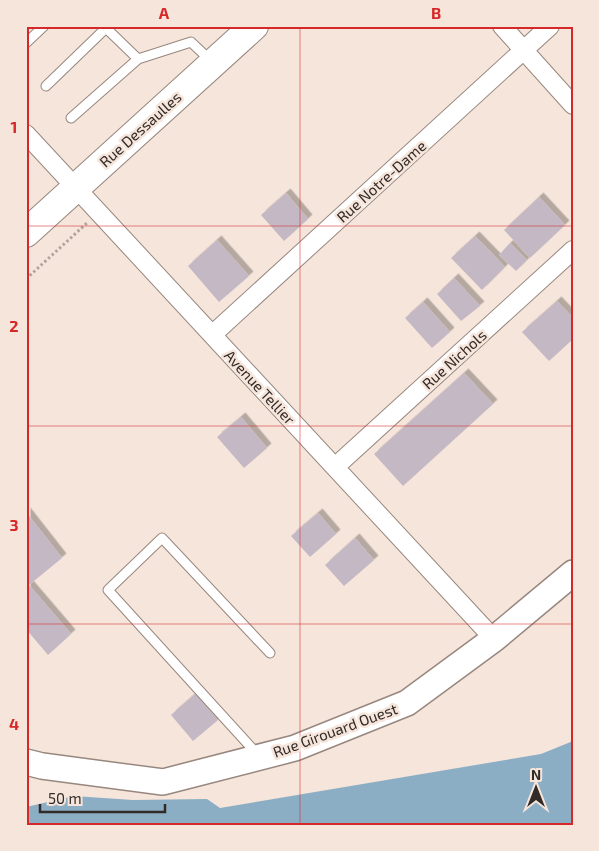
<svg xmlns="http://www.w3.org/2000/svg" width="599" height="851" viewBox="0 0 599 851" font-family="'Exo 2',sans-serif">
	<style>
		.water { fill: #8caec4 }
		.building { fill: #c5b8c5; filter: url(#shadow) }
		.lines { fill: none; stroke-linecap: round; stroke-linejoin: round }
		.lane-casing { stroke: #97877e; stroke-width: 11 }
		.street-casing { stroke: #97877e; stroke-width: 20 }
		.secondary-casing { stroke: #97877e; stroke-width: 28 }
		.primary-casing { stroke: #97877e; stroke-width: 30 }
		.path { stroke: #b2a49d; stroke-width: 3; stroke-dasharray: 2.5 2.5; stroke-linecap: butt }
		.lane { stroke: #fff; stroke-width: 9 }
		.street { stroke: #fff; stroke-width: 18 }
		.secondary { stroke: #fff; stroke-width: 25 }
		.primary { stroke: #fff; stroke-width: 28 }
		.grid { fill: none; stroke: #d62828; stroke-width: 1; stroke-opacity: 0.55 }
		.labels { text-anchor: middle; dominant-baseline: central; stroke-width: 5; stroke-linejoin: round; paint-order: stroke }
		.street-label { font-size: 15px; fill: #312a27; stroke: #f6e5db }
		.neatline { fill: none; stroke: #d62828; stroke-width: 2 }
		.grid-label { font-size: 16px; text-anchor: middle; font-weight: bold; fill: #d62828 }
	</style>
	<defs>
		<filter id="shadow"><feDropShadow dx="4.5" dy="-4.5" stdDeviation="0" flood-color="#0004"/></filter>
	</defs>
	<rect width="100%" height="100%" fill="#f6e5db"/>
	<path class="water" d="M573 741V825H26V807L74 796 133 800 207 799 220 808 541 754Z"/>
	<path class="building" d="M286 193 308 219 284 241 261 215Z
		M539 197 565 225 530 258 504 230Z
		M475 236 505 267 482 290 451 258Z
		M217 240 249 276 219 302 188 266Z
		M510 243 527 260 516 271 499 255Z
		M454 278 480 306 461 321 437 294Z
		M557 301 573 318V339L549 361 522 332Z
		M423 302 450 332 432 348 405 318Z
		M464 373 493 404 403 486 374 454Z
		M241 417 267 448 244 468 217 437Z
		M26 512 62 558 29 585 71 634 48 655 26 629Z
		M318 513 336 534 310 557 291 536Z
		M355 538 374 560 344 586 325 565Z
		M195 694 218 720 193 741 171 715Z"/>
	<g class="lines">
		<g class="lane-casing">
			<path id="lane" d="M26 43 44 26
				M46 86 106 28 138 59
				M71 118 138 59 191 42 211 61
				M258 755 108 590 162 538 270 653"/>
		</g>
		<g class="street-casing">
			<path id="street" d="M502 26 573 105
				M26 134 494 639
				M212 335 550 26
				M335 467 573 250"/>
		</g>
		<g class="secondary-casing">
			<path id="secondary" d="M26 762 42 766 163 782 295 748 407 703 494 639 573 573"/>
		</g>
		<g class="primary-casing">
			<path id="primary" d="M26 233 254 26"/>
		</g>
		<path class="path" d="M26 279 87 223"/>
		<use href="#lane" class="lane"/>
		<use href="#street" class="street"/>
		<use href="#secondary" class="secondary"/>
		<use href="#primary" class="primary"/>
	</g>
	<path class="grid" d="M300 26V825M26 226H573M26 426H573M26 624H573"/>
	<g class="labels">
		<g class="street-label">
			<text transform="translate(140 129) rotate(-42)">Rue Dessaulles</text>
			<text transform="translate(381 181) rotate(-42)">Rue Notre-Dame</text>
			<text transform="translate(454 359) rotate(-42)">Rue Nichols</text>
			<text transform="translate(260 387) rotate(47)">Avenue Tellier</text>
			<text transform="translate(335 730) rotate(-20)">Rue Girouard Ouest</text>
		</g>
	</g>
	<rect width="599" height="851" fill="none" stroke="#f6e5db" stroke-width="55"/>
	<g transform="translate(536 788)" stroke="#f6e5db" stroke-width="4" paint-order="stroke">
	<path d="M0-4L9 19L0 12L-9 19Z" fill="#312a27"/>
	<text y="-8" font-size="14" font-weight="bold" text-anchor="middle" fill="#312a27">N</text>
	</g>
	<path d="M40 804v8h125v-8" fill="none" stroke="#312a27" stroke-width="2.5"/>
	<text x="48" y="804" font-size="15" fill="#312a27" stroke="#f6e5db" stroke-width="4" paint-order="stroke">50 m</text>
	<rect x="28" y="28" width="544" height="796" class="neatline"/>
	<g class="grid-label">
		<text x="164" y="19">A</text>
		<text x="436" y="19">B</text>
		<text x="14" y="133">1</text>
		<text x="14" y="332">2</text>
		<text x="14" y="531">3</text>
		<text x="14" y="730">4</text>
	</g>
</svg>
